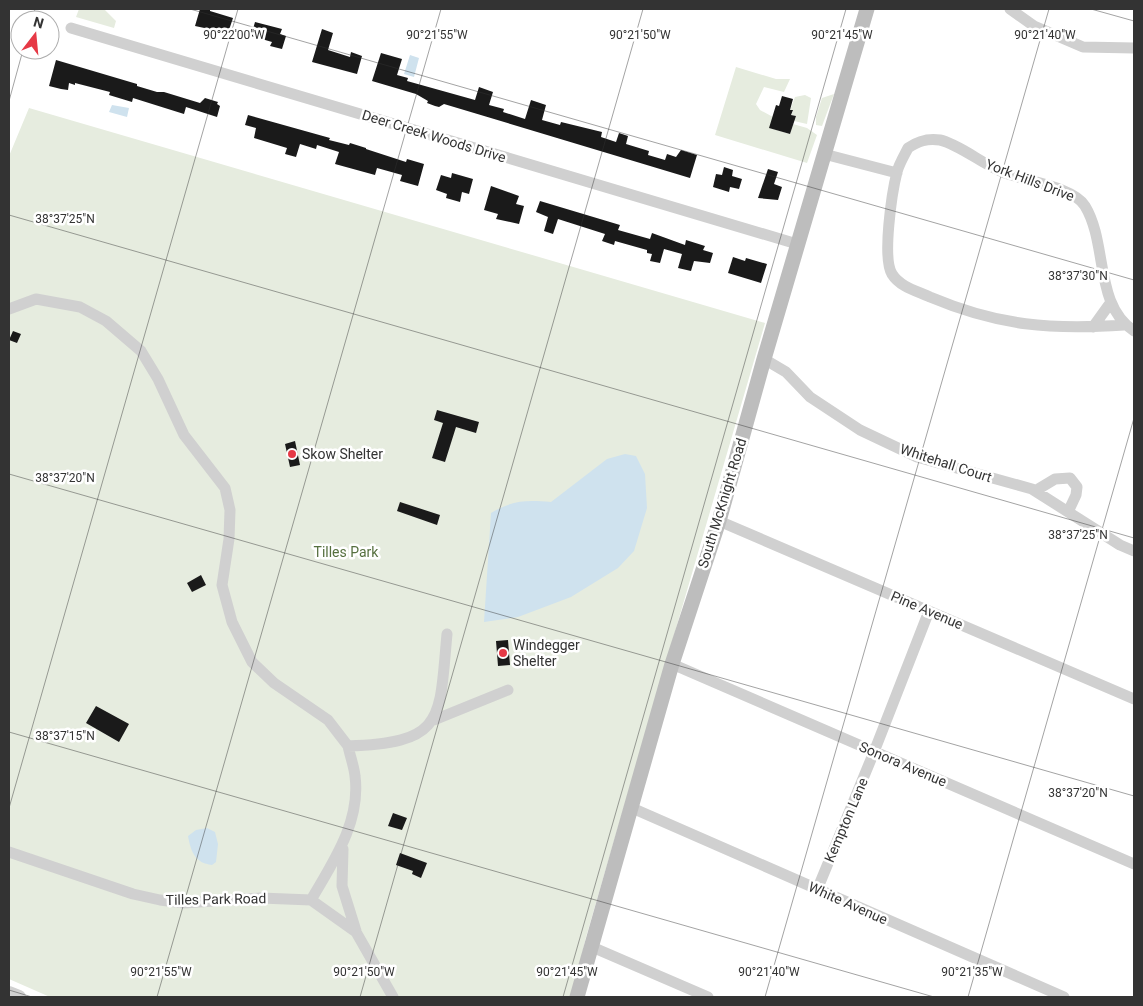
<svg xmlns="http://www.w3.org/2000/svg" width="1143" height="1006" viewBox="0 0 1143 1006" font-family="Roboto,sans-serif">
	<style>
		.green { fill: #e6ecdf }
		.water { fill: #cfe2ee }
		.building { fill: #1a1a1a }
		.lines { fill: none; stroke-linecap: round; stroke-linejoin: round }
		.minor { stroke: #d0d0d0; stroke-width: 11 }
		.tertiary { stroke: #d0d0d0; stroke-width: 14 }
		.secondary { stroke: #bdbdbd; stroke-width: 15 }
		.ticks { fill: none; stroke: #333; stroke-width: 1; stroke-opacity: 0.45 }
		.poi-dot { fill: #e63946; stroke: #fff; stroke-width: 2 }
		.labels { text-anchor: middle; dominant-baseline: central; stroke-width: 5; stroke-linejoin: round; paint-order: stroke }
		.street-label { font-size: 14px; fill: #333; stroke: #fff }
		.poi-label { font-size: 14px; fill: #333; stroke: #fff; text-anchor: start }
		.park-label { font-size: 14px; fill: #56703f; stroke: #fff }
		.ticks-label { font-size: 12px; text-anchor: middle; fill: #333; stroke: #fff; stroke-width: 5; stroke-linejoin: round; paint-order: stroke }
	</style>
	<rect width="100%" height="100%" fill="#fff"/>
	<path class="green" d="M79 9H104L116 21 114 28 76 17Z
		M736 67 776 79H790L784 92 764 87 756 104 760 110 773 117 770 128 790 134 793 124 807 128 817 135 807 163 715 135Z
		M834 94 822 126 816 125V117L822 98Z
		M805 95 811 98 807 124 794 121 796 116 791 115 793 111 790 110 795 97Z
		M29 108 765 323 586 937 572 997H50L9 979V156Z"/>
	<path class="water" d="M410 55 419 58 414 77 404 74Z
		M112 105 129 108 127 117 109 112Z
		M625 454 636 456 645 474 647 508 634 551 618 568 571 597 518 617 484 622 491 513C513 500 526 500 551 502L607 459Z
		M207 828 215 832 218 844 216 862 212 865C195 863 191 852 188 836L196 830Z"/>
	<path class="building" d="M200 9H210V11L233 18 228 33 195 26Z
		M255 22 282 29 280 34 286 36 282 49 270 46 272 42 251 36Z
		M322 29 333 33 328 50 350 57 351 52 362 56 357 74 312 62Z
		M381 53 402 59 397 75 408 78 407 81 475 100 479 87 493 92 489 105 504 109 503 112 525 119 531 100 546 105 542 120 560 125 561 122 602 132 601 137 616 142 619 133 628 136 626 144 649 151 648 155 665 160 667 154 676 157 681 150 697 155 690 178 444 104 439 107 435 106 427 103 428 101 416 94 372 81Z
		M56 60 137 84V86L157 92H164L200 103 205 98 218 102 217 104 220 106 217 117 186 107 184 114 133 98 132 102 109 95 110 92 75 83V85L69 83 68 90 61 89 49 86Z
		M782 96 793 99 790 110H793L791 115 796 116 790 134 769 128 776 105 779 106Z
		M248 115 330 138 329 140 349 145 350 143 366 148V149L406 162 407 159 424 164 418 186 400 181 402 175 377 168 375 175 335 164 339 152 317 145 316 149 300 144 296 157 285 154 287 148 254 138 256 128 245 125Z
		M724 167 733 170 732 176 742 179 739 189 730 187 729 192 713 187 716 174 722 175Z
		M768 169 778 172 774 184 782 187 778 200 758 198Z
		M452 173 473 179 469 194 462 192 460 202 446 198 447 194 436 190 441 175 451 178Z
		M491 186 519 196 516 204 524 206 519 224 496 219 498 214 484 210Z
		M540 201 620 225 618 230 650 239 652 233 685 245 686 240 705 246 703 250 713 253 710 263 694 261 691 271 678 268 682 254 664 249 660 263 650 261 652 254 647 253V250L615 241 614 245 602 241 605 234 558 219 553 234 544 231 548 217 536 212Z
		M733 257 745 261 746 258 767 264 761 283 728 273Z
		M13 331 21 334 17 343 9 340Z
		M437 410 479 422 476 433 456 427 445 462 432 458 443 423 434 420Z
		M295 441 300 465 290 467 285 444Z
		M400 502 440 515 437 525 397 511Z
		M201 575 206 585 192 592 187 583Z
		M508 640 510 665 498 666 496 641Z
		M96 706 129 724 119 742 86 723Z
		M393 813 407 818 402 830 388 826Z
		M400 853 427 863 421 878 412 874 413 871 396 865Z"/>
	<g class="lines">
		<path class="minor" d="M1010 9 1034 26 1083 47 1134 48
			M71 28 797 244
			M824 154 897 173
			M9 309 36 299 80 307 106 321 141 351 158 379 184 435 225 488 230 510 229 539 222 585 232 622 252 662 274 683 328 720 348 746
			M1124 325C1051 330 999 326 930 297 917 291 900 287 892 274 882 258 892 192 897 172 899 164 904 156 908 148 918 141 927 138 940 140 959 144 985 166 1005 173 1025 181 1074 187 1085 206 1108 244 1094 305 1134 331
			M1093 327 1111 302
			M764 359 786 372 810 397 860 430 917 457 1032 489 1120 545 1134 551
			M1035 491 1055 479 1070 478 1077 487 1076 495 1068 512
			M719 521 1134 699
			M672 664 1134 864
			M434 720 508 690
			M632 808 1064 997
			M343 849 342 886 356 931
			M9 852 133 894 160 900 184 903 261 898 311 900 356 932 393 997
			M817 890 874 752 929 611
			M311 900C333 862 361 822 355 776 354 766 350 756 348 746 446 743 439 719 447 634
			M592 947 708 997"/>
		<path class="tertiary" d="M9 993 19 997"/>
		<path class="secondary" d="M577 997 672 664 719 521 764 359 867 9"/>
	</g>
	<path class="ticks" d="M190 9 1134 280M1091 9 1134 21M32 20 35 9M9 101 23 50M9 215 1134 538M9 474 1134 796M9 732 934 997M9 808 238 9M9 990 32 997M157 997 441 9M360 997 643 9M563 997 846 9M765 997 1049 9M968 997 1134 418"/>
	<g class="poi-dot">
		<circle cx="292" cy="454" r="5"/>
		<circle cx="503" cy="653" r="5"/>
	</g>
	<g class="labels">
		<g class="street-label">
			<text transform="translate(434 136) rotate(17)">Deer Creek Woods Drive</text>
			<text transform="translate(1030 180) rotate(21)">York Hills Drive</text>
			<text transform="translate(946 463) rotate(18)">Whitehall Court</text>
			<text transform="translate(722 503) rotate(-73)">South McKnight Road</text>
			<text transform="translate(927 610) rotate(23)">Pine Avenue</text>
			<text transform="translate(903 764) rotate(23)">Sonora Avenue</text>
			<text transform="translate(846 820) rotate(-67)">Kempton Lane</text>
			<text transform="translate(216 899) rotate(-1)">Tilles Park Road</text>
			<text transform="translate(848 903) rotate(24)">White Avenue</text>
		</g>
		<g class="poi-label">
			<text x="302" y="454">Skow Shelter</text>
			<text x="513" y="645">Windegger<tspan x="513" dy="16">Shelter</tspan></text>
		</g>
		<g class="park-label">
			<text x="346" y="552">Tilles Park</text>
		</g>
	</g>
	<g class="ticks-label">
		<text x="234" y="39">90°22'00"W</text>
		<text x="437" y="39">90°21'55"W</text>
		<text x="640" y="39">90°21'50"W</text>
		<text x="842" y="39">90°21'45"W</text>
		<text x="1045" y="39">90°21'40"W</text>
		<text x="65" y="223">38°37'25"N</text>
		<text x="1078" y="280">38°37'30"N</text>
		<text x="65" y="482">38°37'20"N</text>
		<text x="1078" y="539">38°37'25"N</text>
		<text x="65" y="740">38°37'15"N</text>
		<text x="1078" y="797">38°37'20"N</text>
		<text x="161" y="976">90°21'55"W</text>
		<text x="364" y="976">90°21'50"W</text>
		<text x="567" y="976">90°21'45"W</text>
		<text x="769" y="976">90°21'40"W</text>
		<text x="972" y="976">90°21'35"W</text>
	</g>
	<rect width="1143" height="1006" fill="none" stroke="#333333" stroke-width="20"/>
	<g transform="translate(35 35) rotate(16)"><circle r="24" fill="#ffffff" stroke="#adadad"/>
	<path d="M0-4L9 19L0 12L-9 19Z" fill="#e63946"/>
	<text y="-8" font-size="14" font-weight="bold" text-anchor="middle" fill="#333333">N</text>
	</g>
</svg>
